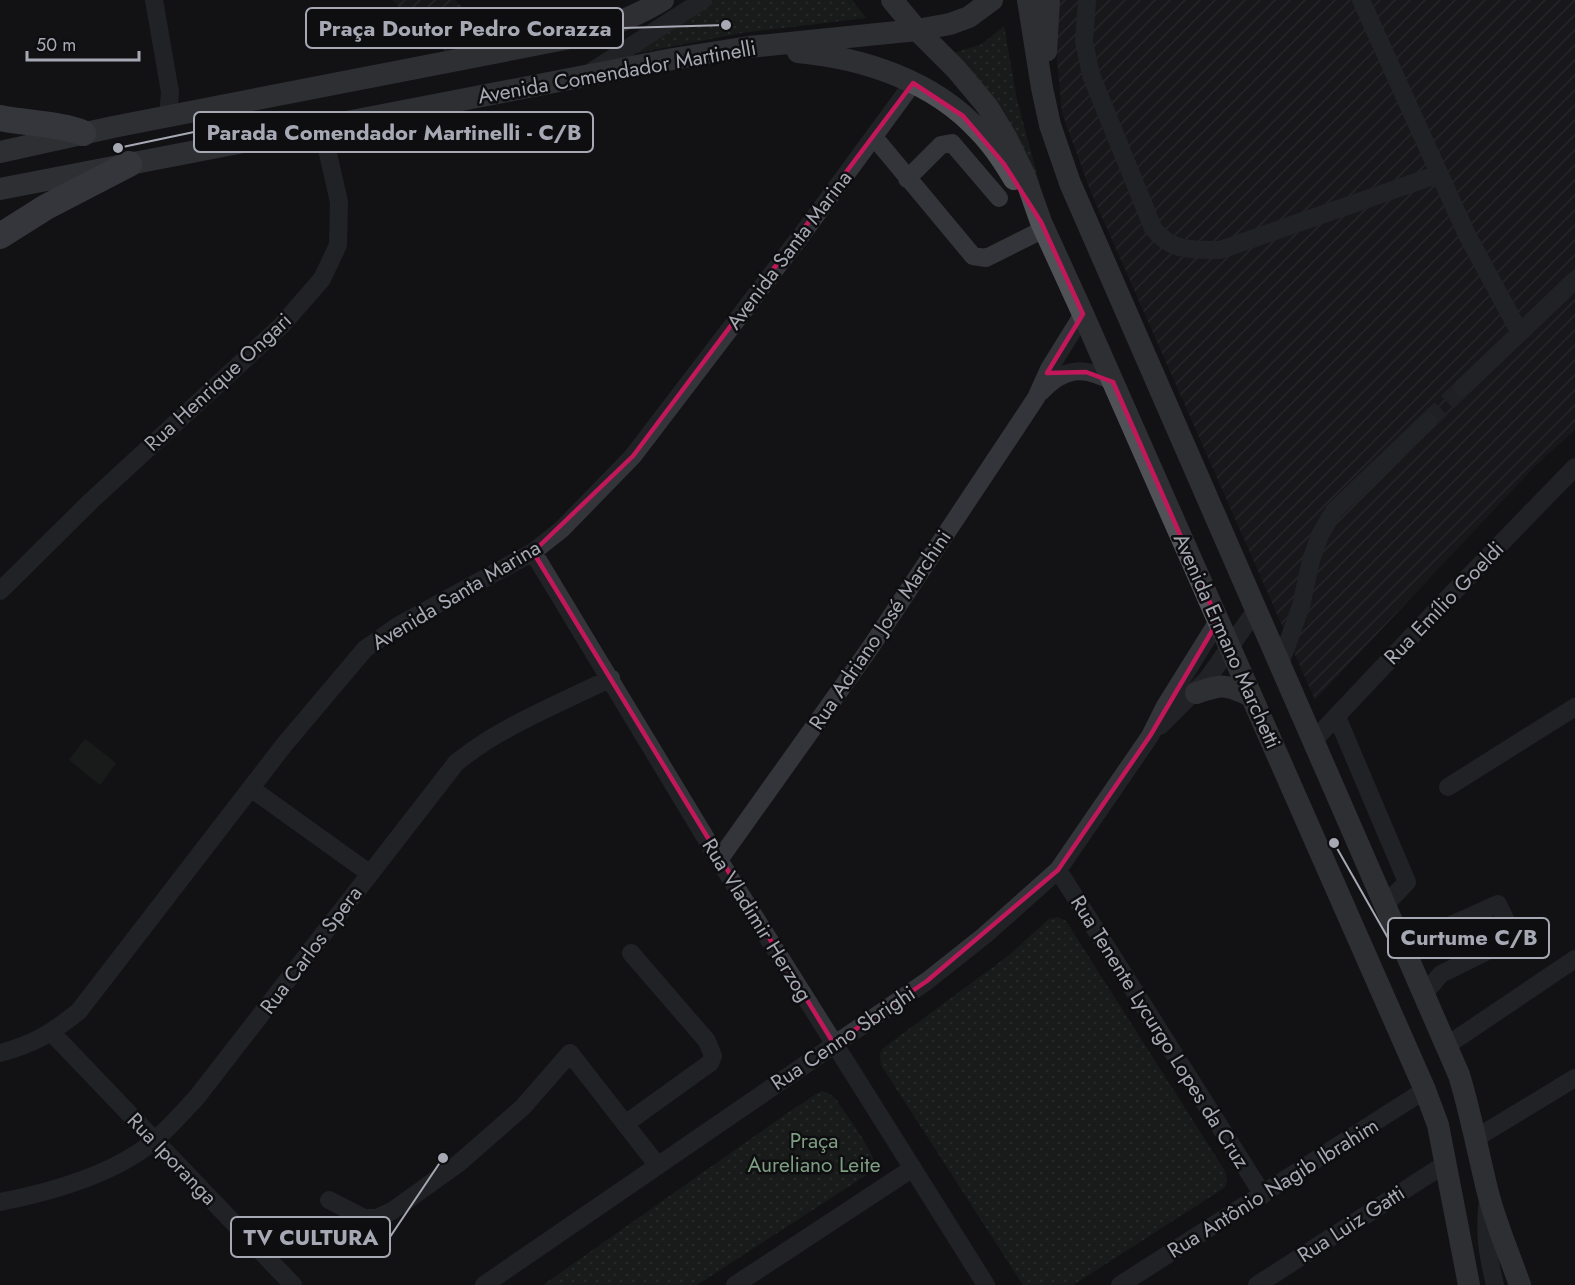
<svg xmlns="http://www.w3.org/2000/svg" width="1575" height="1285" viewBox="0 0 1575 1285" font-family="Jost,sans-serif">
	<style>
		.industrial { fill: url(#industrial-furrows) }
		.grass { fill: url(#grass-dots) }
		.pitch { fill: #202721 }
		.lines { fill: none; stroke-linecap: round; stroke-linejoin: round }
		.minor-tunnel { stroke: #303135; stroke-width: 18; stroke-dasharray: 18 9; stroke-linecap: butt }
		.minor { stroke: #34353a; stroke-width: 18 }
		.major { stroke: #515258; stroke-width: 22 }
		.highway { stroke: #61626a; stroke-width: 26 }
		.marked { fill: none; stroke: #c2185b; stroke-width: 4.5; stroke-linejoin: round }
		.labels { text-anchor: middle; dominant-baseline: central; stroke-width: 5; stroke-linejoin: round; paint-order: stroke }
		.street-label { font-size: 21px; fill: #a6a9b4; stroke: #0e0e10 }
		.park-label { font-size: 21px; fill: #7e9e83; stroke: #0e0e10 }
		.leader { fill: none; stroke: #a6a9b4; stroke-width: 2 }
		.callout-dot { fill: #a6a9b4; stroke: #0e0e10; stroke-width: 2 }
		.callout { fill: #0e0e10; stroke: #a6a9b4; stroke-width: 2 }
		.callout-label { font-size: 22px; text-anchor: middle; font-weight: bold; fill: #a6a9b4 }
	</style>
	<defs>
		<pattern id="industrial-furrows" width="10" height="10" patternUnits="userSpaceOnUse" patternTransform="scale(1.5)"><rect width="10" height="10" fill="#201f22"/><path d="M-1 1l2-2M0 10L10 0M9 11l2-2" fill="none" stroke="#3d3d40"/></pattern>
		<pattern id="grass-dots" width="8" height="8" patternUnits="userSpaceOnUse" patternTransform="scale(1.5)"><rect width="8" height="8" fill="#202721"/><path d="M2 2h.1M6 6h.1" fill="none" stroke="#3d443f" stroke-width="1.8" stroke-linecap="round"/></pattern>
	</defs>
	<rect width="100%" height="100%" fill="#131315"/>
	<path class="industrial" d="M392 0H455L496 41 445 51Z
		M1058 0H1575V430L1536 465 1315 700 1090 190 1062 113 1056 49Z"/>
	<path class="grass" d="M687 0H852L866 18 742 33 596 61Z
		M1004 26 1017 100 1040 185 1028 157 954 53 982 44Z
		M1058 917 1066 921 1225 1171 1227 1183 1224 1188 1073 1285H1023L881 1065 880 1054 882 1049 1008 956 1049 919Z
		M822 1091 828 1093 836 1099C844 1112 873 1150 874 1163 874 1167 873 1169 871 1172L697 1285H543L786 1114 816 1094Z"/>
	<path class="pitch" d="M85 739 116 763 100 785 69 760Z"/>
	<g class="lines">
		<path class="minor-tunnel" d="M1428 421 1462 388"/>
		<path class="minor" d="M154 0 170 92 168 117
			M1087 0 1084 41 1091 75 1153 228C1171 252 1193 250 1220 250L1439 174
			M1361 0 1467 235 1520 333
			M589 73 703 0
			M874 137 973 256 986 258 1044 229
			M907 179 941 145 952 143 999 198
			M1462 388 1575 280
			M1041 392C1064 367 1084 366 1113 382
			M533 552 719 860 986 1285
			M0 591 91 501 281 326 322 279 338 245 339 202 322 127
			M1280 664 1301 606 1311 560 1320 535 1334 511 1428 421
			M1337 717 1407 882 1384 906
			M1160 726 1208 678 1256 610
			M1314 740 1446 600 1575 467
			M1448 787 1575 707
			M252 789 369 873
			M719 860 870 648 1036 398 1049 369 1083 314
			M1058 870 1263 1195
			M1398 938 1424 937 1498 904 1514 938 1441 974 1423 995
			M52 1033 293 1285
			M1446 1046 1575 959
			M0 1053C34 1044 52 1033 79 1011L284 745 365 649 396 627 533 552 562 529 633 456 806 229 913 83
			M625 1124 710 1063 713 1056 707 1041 631 953
			M1476 1138 1575 1078
			M1488 1198C1484 1233 1487 1251 1495 1285
			M329 1200 364 1218H377L392 1211 459 1163 523 1107 570 1053 658 1166
			M0 1202C51 1192 114 1175 155 1140 170 1127 183 1112 197 1097L456 763C501 726 559 704 611 678
			M484 1285 927 981 985 935 1058 870 1150 736 1165 706 1218 621
			M735 1285 913 1168
			M1120 1285 1425 1090
			M1257 1285 1445 1164"/>
		<path class="major" d="M892 0 917 30 956 69 987 106 1007 139 1024 174 1041 222 1083 314 1425 1090 1438 1125 1469 1285
			M1028 0 1042 88 1050 125 1070 183 1459 1075C1471 1114 1478 1153 1488 1193 1496 1224 1509 1254 1520 1285
			M1046 51 1049 0
			M798 52C863 58 934 81 979 131 993 145 1004 162 1014 179
			M0 152 113 127 570 38C603 29 634 18 663 0
			M0 189 673 59 749 47 917 30 950 24 969 17 992 0
			M1196 693C1223 684 1225 684 1251 696"/>
		<path class="highway" d="M0 118C24 123 63 124 83 133
			M0 236 46 207 129 164"/>
	</g>
	<path d="M0 0H1575V1285H0ZM913 83 963 116 1004 164 1041 222 1083 314 1047 373 1086 372 1113 382 1218 621 1150 736 1058 870 927 981 834 1044 533 552 633 456Z" fill="#131315" fill-opacity=".55" fill-rule="evenodd"/>
	<path class="marked" d="M913 83 963 116 1004 164 1041 222 1083 314 1047 373 1086 372 1113 382 1218 621 1150 736 1058 870 927 981 834 1044 533 552 633 456Z"/>
	<g class="labels">
		<g class="street-label">
			<text transform="translate(617 72) rotate(-10)">Avenida Comendador Martinelli</text>
			<text transform="translate(789 250) rotate(-53)">Avenida Santa Marina</text>
			<text transform="translate(218 382) rotate(-43)">Rua Henrique Ongari</text>
			<text transform="translate(456 595) rotate(-31)">Avenida Santa Marina</text>
			<text transform="translate(1444 603) rotate(-46)">Rua Emílio Goeldi</text>
			<text transform="translate(880 630) rotate(-56)">Rua Adriano José Marchini</text>
			<text transform="translate(1227 641) rotate(66)">Avenida Ermano Marchetti</text>
			<text transform="translate(757 920) rotate(58)">Rua Vladimir Herzog</text>
			<text transform="translate(311 950) rotate(-53)">Rua Carlos Spera</text>
			<text transform="translate(1160 1032) rotate(58)">Rua Tenente Lycurgo Lopes da Cruz</text>
			<text transform="translate(843 1038) rotate(-34)">Rua Cenno Sbrighi</text>
			<text transform="translate(172 1159) rotate(46)">Rua Iporanga</text>
			<text transform="translate(1273 1188) rotate(-32)">Rua Antônio Nagib Ibrahim</text>
			<text transform="translate(1351 1224) rotate(-33)">Rua Luiz Gatti</text>
		</g>
		<g class="park-label">
			<text x="814" y="1141">Praça<tspan x="814" dy="24">Aureliano Leite</tspan></text>
		</g>
	</g>
	<path class="leader" d="M726 25L623 28M118 148L194 132M1334 843L1388 938M443 1158L390 1237"/>
	<g class="callout-dot">
		<circle cx="726" cy="25" r="6"/>
		<circle cx="118" cy="148" r="6"/>
		<circle cx="1334" cy="843" r="6"/>
		<circle cx="443" cy="1158" r="6"/>
	</g>
	<g class="callout">
		<rect x="306" y="8" width="317" height="40" rx="6"/>
		<rect x="194" y="112" width="399" height="40" rx="6"/>
		<rect x="1388" y="918" width="161" height="40" rx="6"/>
		<rect x="231" y="1217" width="159" height="40" rx="6"/>
	</g>
	<g class="callout-label">
		<text x="465" y="36">Praça Doutor Pedro Corazza</text>
		<text x="394" y="140">Parada Comendador Martinelli - C/B</text>
		<text x="1469" y="945">Curtume C/B</text>
		<text x="311" y="1245">TV CULTURA</text>
	</g>
	<path d="M27 51v9h112v-9" fill="none" stroke="#a6a9b4" stroke-width="3"/>
	<text x="36" y="51" font-size="18" fill="#a6a9b4" stroke="#0e0e10" stroke-width="4.5" paint-order="stroke">50 m</text>
</svg>
